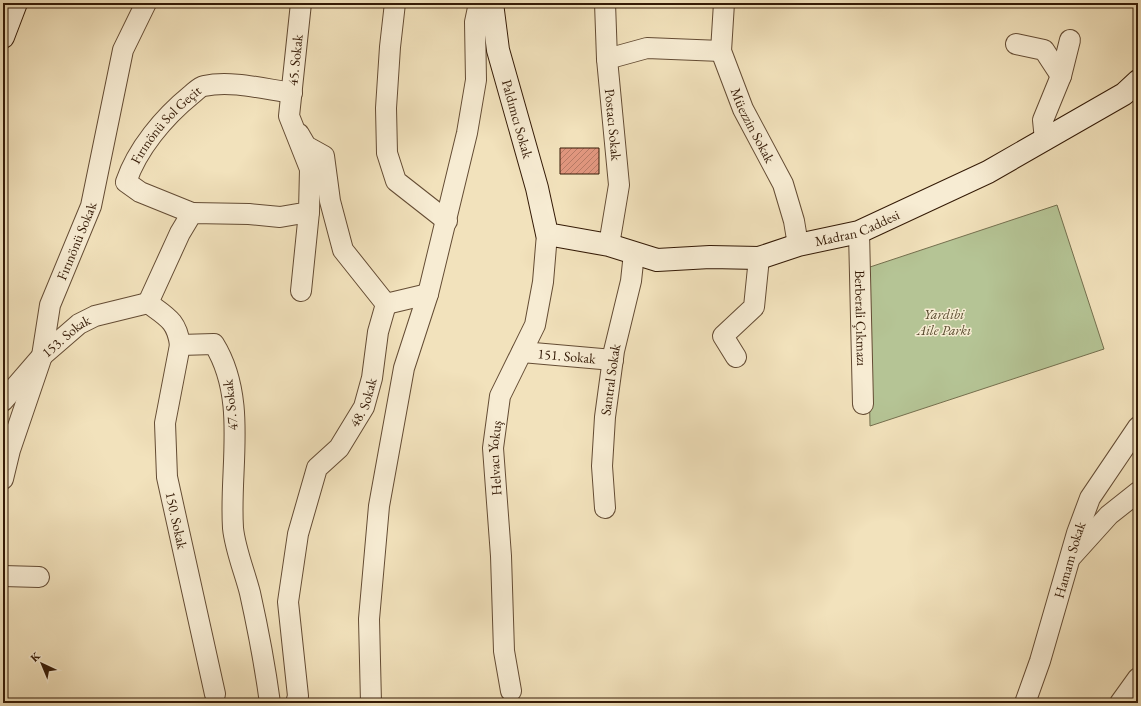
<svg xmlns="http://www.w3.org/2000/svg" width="1141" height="706" viewBox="0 0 1141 706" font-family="'EB Garamond',serif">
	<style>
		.green { fill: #b5c495; stroke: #746f4e }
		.building { fill: url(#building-hatch); stroke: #341a06 }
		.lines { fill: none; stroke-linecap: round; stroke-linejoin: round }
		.street-casing { stroke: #644c34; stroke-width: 22 }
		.secondary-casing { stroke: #341a06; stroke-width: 24 }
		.street { stroke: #f7ecd3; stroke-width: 20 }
		.secondary { stroke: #f7ecd3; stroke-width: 22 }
		.labels { text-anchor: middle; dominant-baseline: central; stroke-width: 3; stroke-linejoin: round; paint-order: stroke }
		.street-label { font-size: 14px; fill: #341a06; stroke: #f7ecd3 }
		.park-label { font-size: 14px; font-style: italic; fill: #5b4d31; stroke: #f7ecd3 }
	</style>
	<defs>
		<pattern id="building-hatch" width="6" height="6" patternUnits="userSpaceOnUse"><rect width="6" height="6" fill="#e0967e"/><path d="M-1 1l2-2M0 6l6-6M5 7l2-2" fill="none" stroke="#b67a65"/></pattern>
	</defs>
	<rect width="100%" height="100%" fill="#f2e2bc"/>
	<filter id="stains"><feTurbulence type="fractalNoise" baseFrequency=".005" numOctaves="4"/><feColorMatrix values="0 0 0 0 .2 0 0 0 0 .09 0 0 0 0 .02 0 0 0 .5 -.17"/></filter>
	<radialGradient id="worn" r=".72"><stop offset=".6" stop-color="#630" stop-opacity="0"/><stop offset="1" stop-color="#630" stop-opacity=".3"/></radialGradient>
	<path class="green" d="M1057 205 1104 349 870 426 867 268Z"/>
	<path class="building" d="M560 148H599V174H560Z"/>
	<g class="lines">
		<g class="street-casing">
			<g id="street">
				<path d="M395 3 390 47 386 108 387 153 396 181 447 221"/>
				<path id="s1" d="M605 3 607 59 619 185 609 245"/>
				<path id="s2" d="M724 3 721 51 743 109 783 184 794 221 798 245"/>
				<path d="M1016 44 1044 50 1061 76"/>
				<path d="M607 59 647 48 721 51"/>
				<path d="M1045 140 1043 120 1061 76 1070 40"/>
				<path id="s3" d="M192 213 140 192 126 182C137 149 164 117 191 95 195 92 199 87 204 86 231 80 264 89 292 93"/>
				<path id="s4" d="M859 232 863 404"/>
				<path d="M301 291 309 212"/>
				<path d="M386 304 428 294"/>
				<path id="s5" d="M180 345 165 423 167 477 215 694"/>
				<path id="s6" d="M522 352 613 360"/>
				<path d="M736 357 723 336 754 307 759 258"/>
				<path id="s7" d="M3 401 42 356 79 324 95 316 148 303"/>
				<path id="s8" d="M3 479 10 450 42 356 50 305 91 206 123 50 146 3"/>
				<path id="s9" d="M605 508 602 466 605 417 614 351 631 281 634 253"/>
				<path d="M1072 556 1109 515 1138 492"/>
				<path d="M3 576 39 577"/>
				<path id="s10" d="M511 691 504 651 501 556 493 448 500 396 535 325 543 282 547 234"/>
				<path id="s11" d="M270 703C265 666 258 629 250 593 245 573 235 549 233 528 229 468 248 399 214 344L180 345C177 321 167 317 148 303L180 233 192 213 249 214 280 217 309 212 310 169 289 116 301 3"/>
				<path id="s12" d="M296 703 298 696 288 602 298 534 317 468 339 448 364 407 372 378 378 332 386 304 343 250 330 201 324 156 306 146 299 134"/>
				<path d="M371 703 369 619 379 506 404 368 428 294 467 133 476 80 475 22 479 3"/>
				<path id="s13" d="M1025 703 1040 661 1077 533 1090 498 1138 427"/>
				<path d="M1120 703 1138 678"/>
			</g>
		</g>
		<g class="secondary-casing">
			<g id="secondary">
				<path id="s14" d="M492 3 498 50 537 188 547 234 609 245 657 260 710 257 759 258 798 245 859 232 988 172 1124 94 1138 81"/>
				<path d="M3 37 16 3"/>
			</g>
		</g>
		<use href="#street" class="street"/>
		<use href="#secondary" class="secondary"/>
	</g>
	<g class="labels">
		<g class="street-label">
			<text stroke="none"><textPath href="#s11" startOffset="830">45. Sokak</textPath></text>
			<text stroke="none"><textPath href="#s14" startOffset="119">Paldımcı Sokak</textPath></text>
			<text stroke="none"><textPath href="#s1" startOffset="122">Postacı Sokak</textPath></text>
			<text stroke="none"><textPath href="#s2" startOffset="129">Müezzin Sokak</textPath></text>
			<text stroke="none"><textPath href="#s3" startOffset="144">Fırınönü Sol Geçit</textPath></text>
			<text stroke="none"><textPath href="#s14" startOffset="556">Madran Caddesi</textPath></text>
			<text stroke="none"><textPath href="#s8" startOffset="250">Fırınönü Sokak</textPath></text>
			<text stroke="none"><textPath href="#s4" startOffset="86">Berberali Çıkmazı</textPath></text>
			<text stroke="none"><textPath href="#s7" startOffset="91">153. Sokak</textPath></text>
			<text stroke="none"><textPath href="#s6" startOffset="45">151. Sokak</textPath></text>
			<text stroke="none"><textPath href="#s9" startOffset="129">Santral Sokak</textPath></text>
			<text stroke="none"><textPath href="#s12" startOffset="321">48. Sokak</textPath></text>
			<text transform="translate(230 405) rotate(-96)">47. Sokak</text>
			<text stroke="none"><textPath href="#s10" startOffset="234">Helvacı Yokuş</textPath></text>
			<text stroke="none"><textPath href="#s5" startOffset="178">150. Sokak</textPath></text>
			<text stroke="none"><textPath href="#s13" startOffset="150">Hamam Sokak</textPath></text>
		</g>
		<g class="park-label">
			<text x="944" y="314">Yardibi<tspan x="944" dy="16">Aile Parkı</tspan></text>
		</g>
	</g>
	<rect width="1141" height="706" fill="none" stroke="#f2e2bc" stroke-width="16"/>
	<rect x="4" y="4" width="1133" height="698" fill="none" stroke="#341a06" stroke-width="2"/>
	<rect x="8" y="8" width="1125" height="690" fill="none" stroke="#341a06"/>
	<g transform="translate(42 664) rotate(316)" stroke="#f7ecd3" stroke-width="3" paint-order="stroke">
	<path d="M0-3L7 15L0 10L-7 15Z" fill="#341a06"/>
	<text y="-6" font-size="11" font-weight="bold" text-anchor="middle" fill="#341a06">K</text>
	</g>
	<rect width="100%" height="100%" filter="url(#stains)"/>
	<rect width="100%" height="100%" fill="url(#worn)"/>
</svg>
